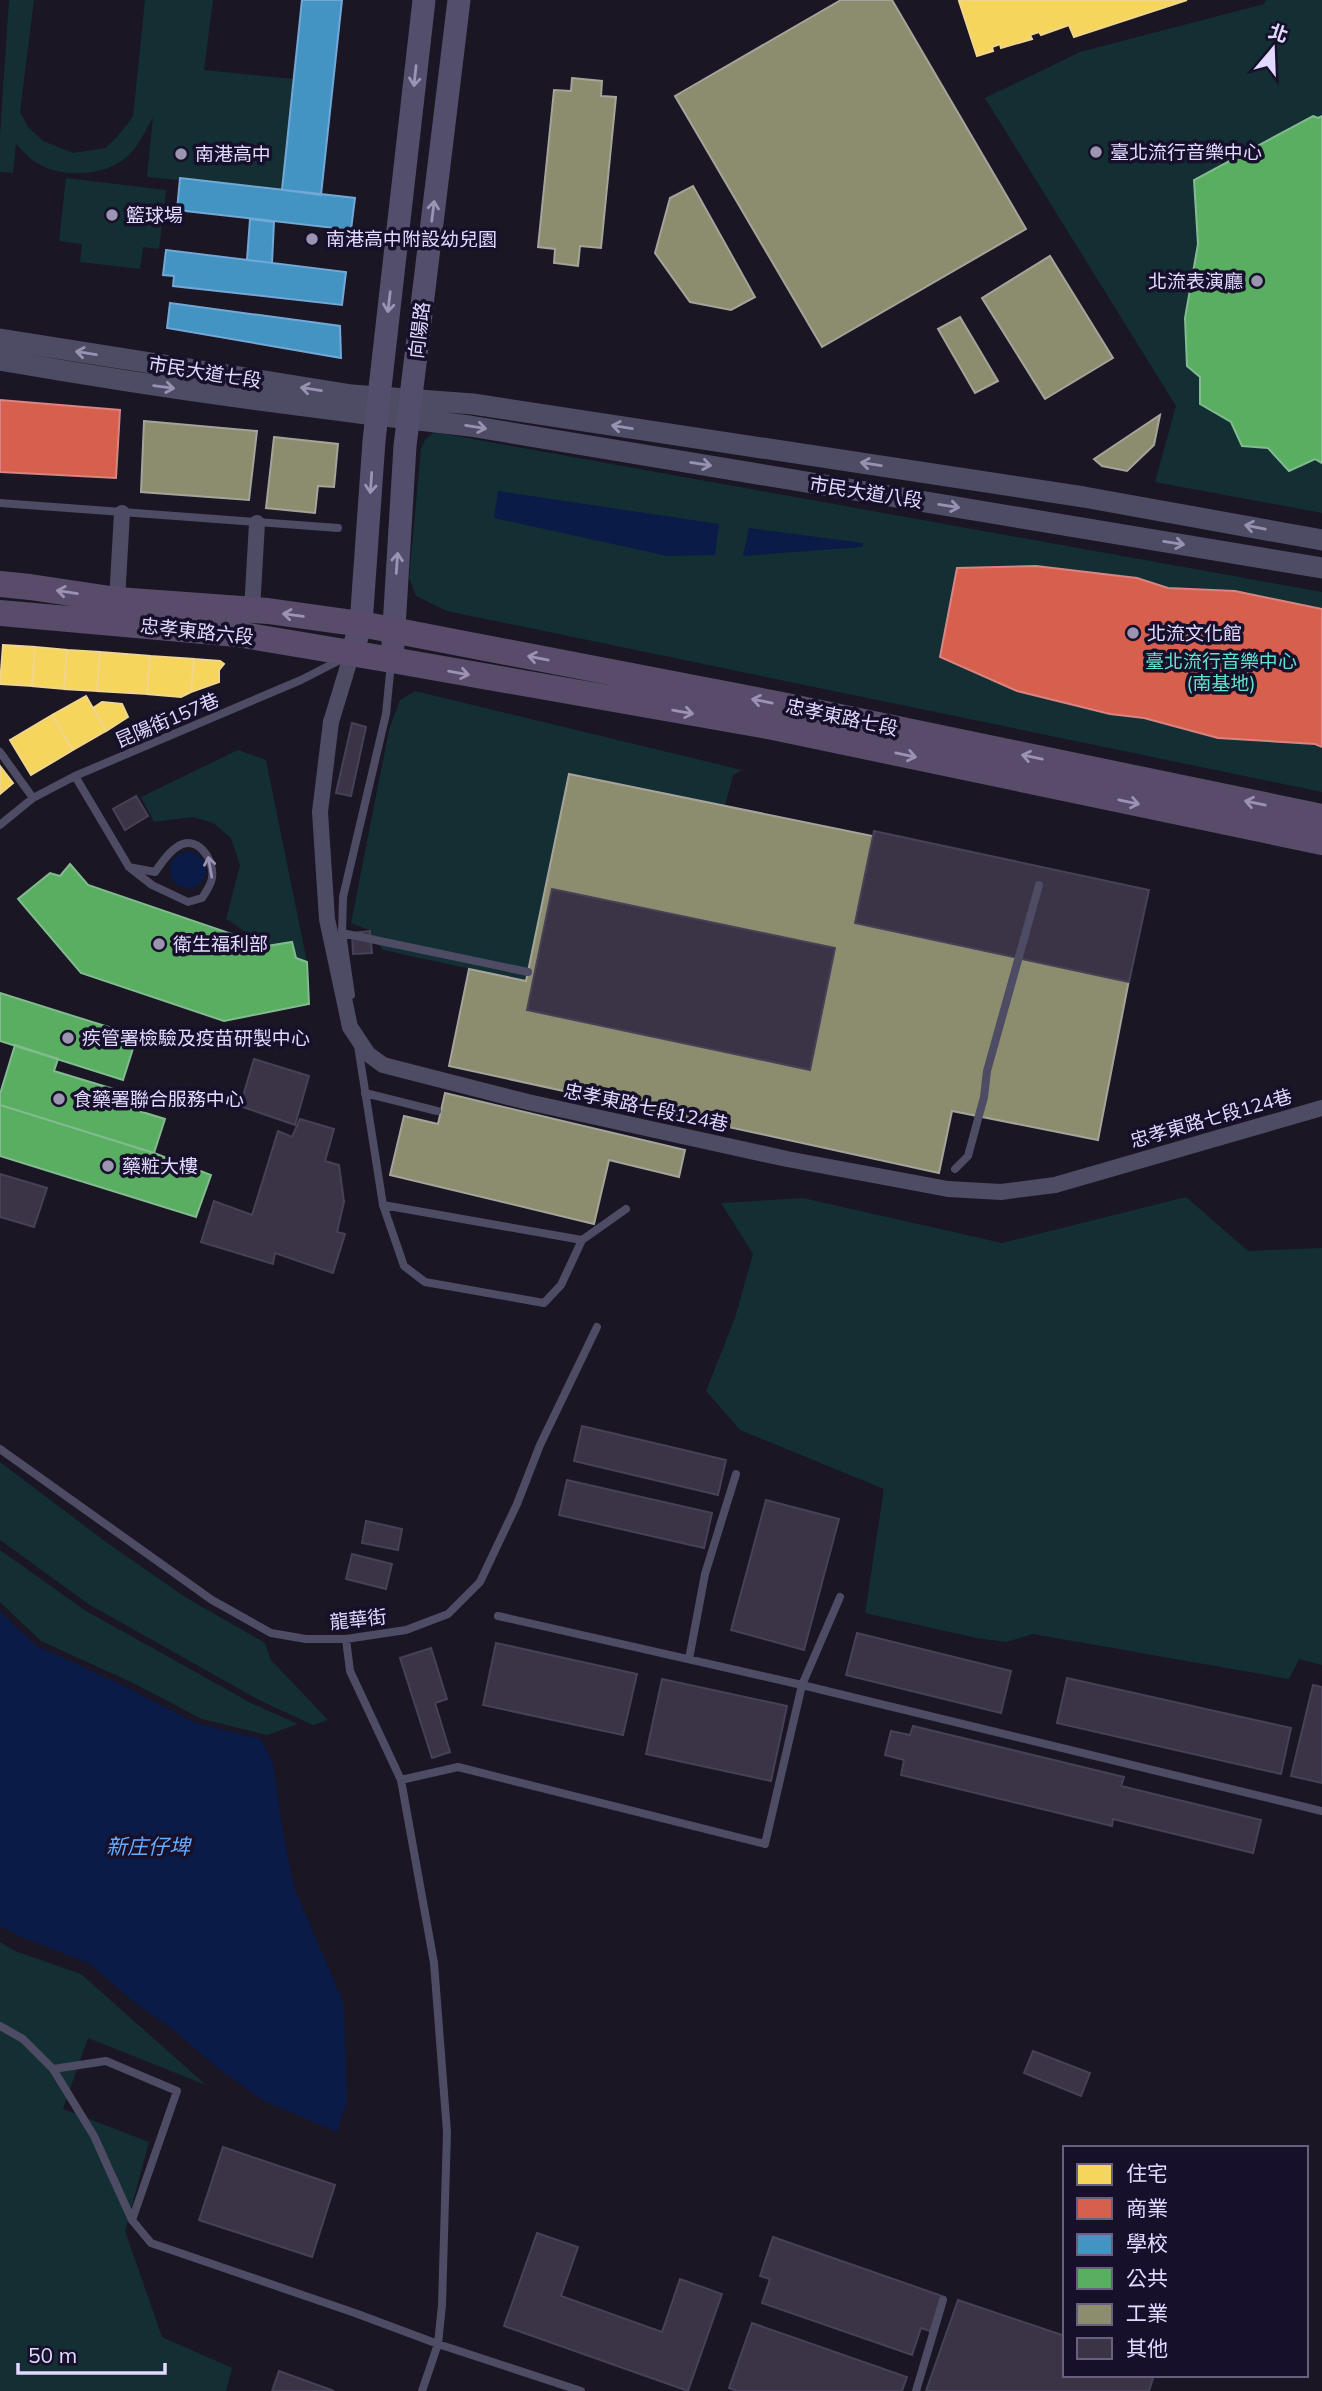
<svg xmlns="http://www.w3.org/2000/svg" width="1322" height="2391" viewBox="0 0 1322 2391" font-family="Mulish,'Noto Sans TC',sans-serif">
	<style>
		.green { fill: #142f33 }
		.water { fill: #0b1b47 }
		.homes { fill: #f6d55c; stroke: #f0d68d; stroke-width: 2 }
		.shops { fill: #d6604d; stroke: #d98482; stroke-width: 2 }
		.schools { fill: #4393c3; stroke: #72a8d5; stroke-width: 2 }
		.public { fill: #5aae61; stroke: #82bb90; stroke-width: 2 }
		.industry { fill: #8c8c6e; stroke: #a6a39a; stroke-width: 2 }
		.building { fill: #3a3446; stroke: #474158; stroke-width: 2 }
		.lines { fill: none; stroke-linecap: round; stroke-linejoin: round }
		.service { stroke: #4e4b65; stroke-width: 8 }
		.minor { stroke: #4e4b65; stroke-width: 16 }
		.tertiary { stroke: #4e4b65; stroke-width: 21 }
		.secondary { stroke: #524e6b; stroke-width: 23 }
		.primary { stroke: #594c6a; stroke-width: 26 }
		.minor-bridge { stroke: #4e4b65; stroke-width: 16 }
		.oneway { stroke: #9a94b5 }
		.oneway2 { stroke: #9892b2 }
		.oneway3 { stroke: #9d92b4 }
		.poi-dot { fill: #9b95b2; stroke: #17102a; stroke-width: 2.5 }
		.labels { text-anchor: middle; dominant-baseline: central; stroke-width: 7; stroke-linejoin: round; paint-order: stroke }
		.poi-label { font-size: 19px; fill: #e1d9ff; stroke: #17102a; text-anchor: start }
		.street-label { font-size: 19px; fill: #e1d9ff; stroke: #17102a }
		.park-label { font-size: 19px; fill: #61e3ce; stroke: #17102a }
		.water-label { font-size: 21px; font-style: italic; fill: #67acff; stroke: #17102a }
	</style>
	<rect width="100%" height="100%" fill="#1a1624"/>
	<path class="green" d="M9 0H34L20 112 28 127 43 141 73 153 105 148 116 138 133 117 145 0H213L204 70 294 79 282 190 147 177 153 117C146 129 140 144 130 154 107 178 58 179 32 160 26 155 21 149 16 144L13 173 0 172V135Z
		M1266 0H1322V513L1155 482 1176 406 985 98 1080 52 1264 4Z
		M66 178 166 190 159 249 143 247 140 269 80 262 82 244 59 241Z
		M434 432 1322 592V792L447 611 416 596 409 578 421 449 425 440Z
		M415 691 742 770 733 775 724 810 569 774 526 981 383 950 369 930 351 923 389 730 400 700Z
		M238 750 266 760 307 962 296 958 291 942 267 946 226 919 240 865 231 838 213 823 193 817 154 822 141 797Z
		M1186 1197 1248 1251 1322 1248V1665L1299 1659 1289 1679 1033 1634 1006 1642 977 1638 865 1613 884 1489 740 1430 706 1391 735 1318 753 1254 721 1203 803 1198 1002 1243Z
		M0 1462 106 1542 185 1597 265 1643 271 1660 328 1720 313 1725 259 1700 90 1605 0 1540Z
		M0 1550 86 1611 251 1703 298 1724 267 1735 202 1719 133 1683 41 1641 0 1602Z
		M0 1942 15 1951 81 1974 206 2085 88 2038 63 2109 149 2142 125 2231 162 2337 232 2368 226 2391H0Z"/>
	<path class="water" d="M498 491 719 524 715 555 667 556 494 518Z
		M749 528 863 543 862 547 743 556Z
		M170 870a18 18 0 1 1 36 0a18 18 0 1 1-36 0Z
		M0 1611 35 1645 122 1685 196 1723 261 1739 273 1763 282 1826 294 1887 344 2004 347 2102 337 2132 264 2101 218 2068 171 2028 134 2002 90 1964 19 1936 0 1926Z"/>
	<path class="homes" d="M963 0H1187L1074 37 1069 25 1041 35 1039 32 1030 35 1032 39 1001 48 1000 44 992 47 993 51 977 56 959 1Z
		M3 645 35 647 32 686 0 684Z
		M35 647 67 650 64 689 32 686Z
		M67 650 100 652 97 691 64 689Z
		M100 652 150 656 147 694 97 691Z
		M150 656 194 659 191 692 181 697 147 694Z
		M194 659 220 661 224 664 219 670V682L191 692Z
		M86 696 106 731 73 750 52 715Z
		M102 702 122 704 128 717 106 731 93 708Z
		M52 715 73 750 31 775 10 740Z
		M0 766 13 783 0 794Z"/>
	<path class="shops" d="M0 400 120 410 116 478 0 472Z
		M1036 566 1137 578 1168 588 1235 591 1322 609V747L1315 744 1218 738 1144 718 1110 714 1017 691 940 657 957 568Z"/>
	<path class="schools" d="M302 0H342L321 195 282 190Z
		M180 178 355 198 351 230 177 210Z
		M250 219 274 222 272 263 247 260Z
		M166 250 346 272 342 305 173 286 174 276 163 275Z
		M170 303 340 326 341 358 167 328Z"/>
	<path class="public" d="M1313 116 1318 118 1322 116V463L1315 459 1289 471 1268 448 1242 446 1231 422 1200 404V377L1187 366 1185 318 1198 244 1194 180Z
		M70 864 88 885 267 946 292 942 296 958 307 962 309 1004 224 1021 81 973 18 899 50 873 60 876Z
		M0 993 137 1036 123 1080 0 1041Z
		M15 1045 58 1059 54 1071 120 1091 116 1104 165 1119 154 1153 0 1105V1094Z
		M0 1105 154 1153 211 1175 196 1217 0 1156Z"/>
	<path class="industry" d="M841 0H892L1026 229 822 347 675 96Z
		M572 78 602 81 601 96 616 97 601 248 580 246 578 266 554 263 555 249 538 247 554 90 571 91Z
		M693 186 755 297 731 310 690 302 655 253 670 198Z
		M1050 256 1113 358 1045 399 982 298Z
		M960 317 998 381 975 393 938 329Z
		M1160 415 1154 445 1127 471 1102 466 1094 459Z
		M144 421 257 431 249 500 141 492Z
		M274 437 338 444 334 487 318 486 315 513 266 508Z
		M569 774 1146 892 1098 1140 952 1111 939 1173 449 1066 469 969 526 981Z
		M445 1093 685 1150 679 1177 609 1160 594 1224 390 1175 404 1116 438 1124Z"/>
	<path class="building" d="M352 723 366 727 351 796 336 793Z
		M136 796 148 816 125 830 113 809Z
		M874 831 1149 890 1129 982 855 923Z
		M552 889 835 948 810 1070 527 1010Z
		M370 931 372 953 353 954 352 933Z
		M254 1059 309 1076 295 1125 240 1106Z
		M300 1119 334 1129 325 1161 339 1165 344 1202 337 1232 345 1234 333 1273 275 1253 273 1264 201 1242 214 1201 252 1215 278 1131 292 1137Z
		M0 1174 47 1188 34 1227 0 1217Z
		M582 1426 726 1460 718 1495 574 1461Z
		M567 1480 712 1513 704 1548 559 1515Z
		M766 1500 839 1519 804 1650 731 1630Z
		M366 1521 402 1529 398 1550 362 1543Z
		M352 1554 392 1564 386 1589 346 1579Z
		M857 1633 1011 1671 1001 1713 846 1675Z
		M496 1643 637 1674 623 1735 483 1705Z
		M431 1648 447 1699 435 1703 450 1752 432 1758 400 1658Z
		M1067 1678 1291 1728 1281 1774 1057 1723Z
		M662 1679 787 1706 771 1781 646 1754Z
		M1313 1685 1322 1687V1783L1291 1776Z
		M913 1726 1124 1777 1121 1786 1261 1820 1253 1853 1113 1819 1112 1826 901 1775 904 1760 885 1755 891 1731 910 1735Z
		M1033 2051 1090 2073 1081 2096 1024 2073Z
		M223 2147 335 2185 312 2257 199 2220Z
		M537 2233 578 2247 561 2296 662 2332 680 2279 722 2294 688 2391 504 2326Z
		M773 2237 945 2297 933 2332 921 2328 912 2355 762 2303 770 2279 760 2276Z
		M958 2300 1065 2336V2375H1154L1149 2391H926Z
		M752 2323 907 2377 902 2391H737L729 2388Z
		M279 2371 334 2391H272Z"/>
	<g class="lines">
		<path class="service" d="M0 503 338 528
			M391 663 386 714 343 897 342 933 528 972
			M0 752 33 798
			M75 776 129 867 152 885 188 902 202 898C206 892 211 885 212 878 215 860 197 833 177 847 168 852 161 864 155 872L129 867
			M0 825 33 798 75 776 301 680 342 659
			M342 933 351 995
			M358 1046 383 1205 404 1266 425 1282 544 1303 561 1285 582 1240 626 1209
			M365 1093 437 1111
			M955 1169 968 1156 984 1097 987 1071 1039 885
			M383 1205 582 1240
			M0 1449 212 1600 271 1633 306 1639H346L406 1630 448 1614 480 1582 517 1504 540 1445 597 1327
			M498 1616 802 1685 840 1597
			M346 1639 350 1671 401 1780 434 1963 447 2132 442 2305 438 2344 422 2391
			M689 1659 705 1574 736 1474
			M401 1780 458 1767 765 1844 802 1685 1322 1811
			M0 2026 23 2039 53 2069 94 2136 132 2220 151 2243 355 2313 438 2344 581 2391
			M53 2069 106 2061 177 2091 132 2220
			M916 2391 943 2300"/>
		<path class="minor" d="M117 600 122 513
			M252 610 257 523
			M331 722 352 653"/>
		<path class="tertiary" d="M0 339 352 395 473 404 1084 497 1322 540
			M0 360C156 387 313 409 470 426L1322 568"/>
		<path class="secondary" d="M352 653 361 624 374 441 424 0
			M392 660 405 446 459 0"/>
		<path class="primary" d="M0 584 30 587 117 600 268 611 361 624 777 704 1322 817
			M0 613 237 634 392 660 773 727 1322 842"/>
		<path class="minor-bridge" d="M331 722 320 812 327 919 350 1027 368 1054 383 1065 528 1102 787 1159 948 1189 1001 1192 1055 1185 1322 1108"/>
	</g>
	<defs><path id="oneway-shaft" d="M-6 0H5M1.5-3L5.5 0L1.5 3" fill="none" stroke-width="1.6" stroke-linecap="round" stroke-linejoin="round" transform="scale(1.75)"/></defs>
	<g class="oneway">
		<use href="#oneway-shaft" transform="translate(415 76) rotate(96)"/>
		<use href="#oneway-shaft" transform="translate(433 211) rotate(-83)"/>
		<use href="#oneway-shaft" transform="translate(389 302) rotate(97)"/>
		<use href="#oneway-shaft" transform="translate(371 483) rotate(94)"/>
		<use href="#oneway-shaft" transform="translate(397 563) rotate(-86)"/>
	</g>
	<g class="oneway2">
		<use href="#oneway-shaft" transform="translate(86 353) rotate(-171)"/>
		<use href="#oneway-shaft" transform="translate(164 387) rotate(8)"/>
		<use href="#oneway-shaft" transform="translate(311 389) rotate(-171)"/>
		<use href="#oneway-shaft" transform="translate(476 427) rotate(9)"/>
		<use href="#oneway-shaft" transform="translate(622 427) rotate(-171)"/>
		<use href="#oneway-shaft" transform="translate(701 464) rotate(9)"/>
		<use href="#oneway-shaft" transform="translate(871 464) rotate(-171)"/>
		<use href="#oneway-shaft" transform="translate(949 506) rotate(9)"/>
		<use href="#oneway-shaft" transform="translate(1255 527) rotate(-169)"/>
		<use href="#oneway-shaft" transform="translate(1174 543) rotate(9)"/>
		<use href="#oneway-shaft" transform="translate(210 867) rotate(-100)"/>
	</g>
	<g class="oneway3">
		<use href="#oneway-shaft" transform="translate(67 592) rotate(-171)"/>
		<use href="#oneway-shaft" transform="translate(293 615) rotate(-172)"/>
		<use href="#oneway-shaft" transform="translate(538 658) rotate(-169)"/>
		<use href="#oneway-shaft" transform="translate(459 673) rotate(10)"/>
		<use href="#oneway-shaft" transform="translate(762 701) rotate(-169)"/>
		<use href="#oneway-shaft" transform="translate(683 712) rotate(10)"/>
		<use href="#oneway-shaft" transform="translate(906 755) rotate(12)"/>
		<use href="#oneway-shaft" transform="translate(1032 757) rotate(-168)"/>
		<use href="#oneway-shaft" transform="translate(1129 802) rotate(12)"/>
		<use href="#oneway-shaft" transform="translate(1255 803) rotate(-168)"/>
	</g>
	<g class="poi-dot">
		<circle cx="1096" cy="152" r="7"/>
		<circle cx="181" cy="154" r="7"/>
		<circle cx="112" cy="215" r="7"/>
		<circle cx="312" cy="239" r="7"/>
		<circle cx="1257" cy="281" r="7"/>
		<circle cx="1133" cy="633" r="7"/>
		<circle cx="159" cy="944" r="7"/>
		<circle cx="68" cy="1038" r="7"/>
		<circle cx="59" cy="1099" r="7"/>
		<circle cx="108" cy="1166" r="7"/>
	</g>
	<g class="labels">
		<g class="poi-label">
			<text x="1110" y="152">臺北流行音樂中心</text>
			<text x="195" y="154">南港高中</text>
			<text x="126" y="215">籃球場</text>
			<text x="326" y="239">南港高中附設幼兒園</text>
			<text x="1243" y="281" text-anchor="end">北流表演廳</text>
			<text x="1147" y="633">北流文化館</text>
			<text x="173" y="944">衛生福利部</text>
			<text x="82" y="1038">疾管署檢驗及疫苗研製中心</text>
			<text x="73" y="1099">食藥署聯合服務中心</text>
			<text x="122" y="1166">藥粧大樓</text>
		</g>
		<g class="street-label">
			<text transform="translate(419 330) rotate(-83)">向陽路</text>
			<text transform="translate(205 372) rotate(9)">市民大道七段</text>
			<text transform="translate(866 492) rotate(9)">市民大道八段</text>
			<text transform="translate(197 631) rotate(6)">忠孝東路六段</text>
			<text transform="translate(842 717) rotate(12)">忠孝東路七段</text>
			<text transform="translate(167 720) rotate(-23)">昆陽街157巷</text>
			<text transform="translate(646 1107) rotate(12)">忠孝東路七段124巷</text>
			<text transform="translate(1211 1118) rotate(-16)">忠孝東路七段124巷</text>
			<text transform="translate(358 1619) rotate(-6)">龍華街</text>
		</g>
		<g class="park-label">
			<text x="1221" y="661">臺北流行音樂中心<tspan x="1221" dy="22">(南基地)</tspan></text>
		</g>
		<g class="water-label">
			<text x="148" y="1846">新庄仔埤</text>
		</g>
	</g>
	<rect x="1063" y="2146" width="245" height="231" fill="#17102a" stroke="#68607f" stroke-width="2"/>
	<rect x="1077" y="2164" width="35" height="21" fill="#f6d55c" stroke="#68607f" stroke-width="2"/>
	<text x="1126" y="2181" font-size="21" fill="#e1d9ff">住宅</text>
	<rect x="1077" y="2198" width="35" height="21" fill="#d6604d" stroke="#68607f" stroke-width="2"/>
	<text x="1126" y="2216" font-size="21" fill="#e1d9ff">商業</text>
	<rect x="1077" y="2234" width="35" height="21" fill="#4393c3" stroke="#68607f" stroke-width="2"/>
	<text x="1126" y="2251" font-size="21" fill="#e1d9ff">學校</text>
	<rect x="1077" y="2268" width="35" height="21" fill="#5aae61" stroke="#68607f" stroke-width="2"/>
	<text x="1126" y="2286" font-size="21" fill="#e1d9ff">公共</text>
	<rect x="1077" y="2304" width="35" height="21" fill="#8c8c6e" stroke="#68607f" stroke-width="2"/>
	<text x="1126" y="2321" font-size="21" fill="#e1d9ff">工業</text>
	<rect x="1077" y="2338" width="35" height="21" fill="#3a3446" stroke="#68607f" stroke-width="2"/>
	<text x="1126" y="2356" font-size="21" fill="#e1d9ff">其他</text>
	<g transform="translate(1273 49) rotate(19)" stroke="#17102a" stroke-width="5" paint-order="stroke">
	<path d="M0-5L12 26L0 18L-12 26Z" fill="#e1d9ff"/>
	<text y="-10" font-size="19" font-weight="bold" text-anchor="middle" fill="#e1d9ff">北</text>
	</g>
	<path d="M18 2363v10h147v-10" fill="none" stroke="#e1d9ff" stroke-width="3.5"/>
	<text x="28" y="2363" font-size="21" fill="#e1d9ff" stroke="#17102a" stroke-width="5" paint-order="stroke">50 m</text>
</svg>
